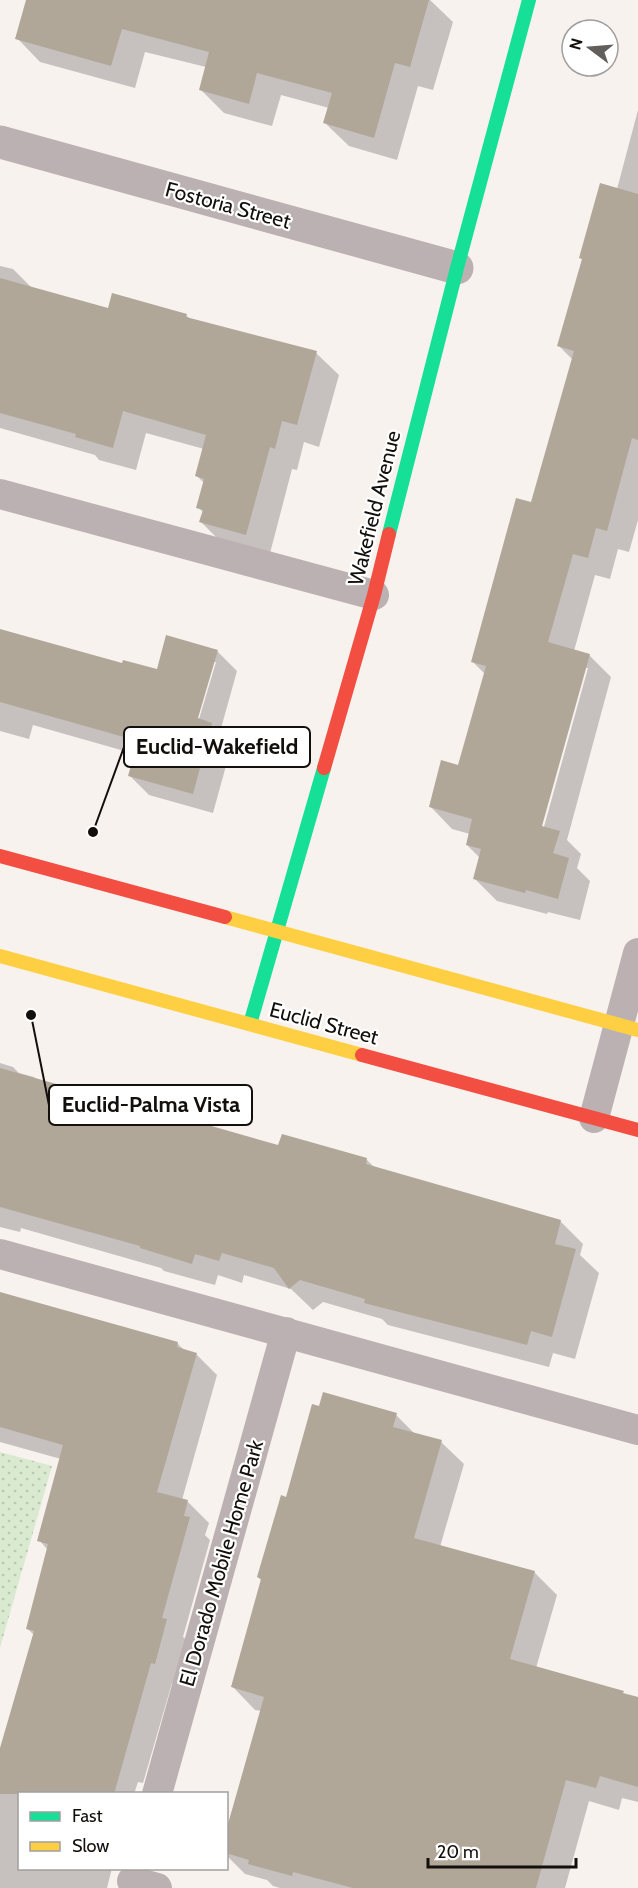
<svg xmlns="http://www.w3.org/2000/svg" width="638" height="1888" viewBox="0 0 638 1888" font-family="Cabin,sans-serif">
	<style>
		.grass { fill: url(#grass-dots) }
		.shadow { fill: #0003; fill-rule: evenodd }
		.building { fill: #b0a799 }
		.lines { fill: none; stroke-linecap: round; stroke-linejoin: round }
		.lane { stroke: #bcb1b2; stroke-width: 30 }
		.street { stroke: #bcb1b2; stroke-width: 33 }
		.fast { stroke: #16e098; stroke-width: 14 }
		.slow { stroke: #ffcf43; stroke-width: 14 }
		.jam { stroke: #f24e42; stroke-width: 14 }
		.labels { text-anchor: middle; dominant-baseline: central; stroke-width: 4.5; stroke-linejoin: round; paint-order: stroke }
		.street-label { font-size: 21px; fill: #120f0c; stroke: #fff }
		.leader { fill: none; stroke: #120f0c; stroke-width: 2 }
		.callout-dot { fill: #120f0c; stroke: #fff; stroke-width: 2 }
		.callout { fill: #fff; stroke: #120f0c; stroke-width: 2 }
		.callout-label { font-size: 22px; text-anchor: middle; font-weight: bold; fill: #120f0c }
	</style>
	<defs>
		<pattern id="grass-dots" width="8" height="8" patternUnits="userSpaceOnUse" patternTransform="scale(1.5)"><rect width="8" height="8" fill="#d9ead1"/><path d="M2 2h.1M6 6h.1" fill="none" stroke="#b9c8b2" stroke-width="1.8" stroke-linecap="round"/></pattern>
	</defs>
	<rect width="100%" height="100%" fill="#f8f2ee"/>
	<path class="grass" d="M0 1452 52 1466 0 1648Z"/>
	<path class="shadow" d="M28 0H430L453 22 433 90 418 86 397 160 349 146 325 123 329 108 281 95 272 126 224 113 201 90 206 67 145 52 135 88 40 62 17 38Z
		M638 110V520L629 552 618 549 610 579 595 575 574 651 589 655 611 677 567 840 581 854 577 868 590 881 580 920 548 912 547 914 497 901 475 879 480 858 467 845 470 834 452 829 430 806 459 767 485 674 473 662 532 504 573 360 559 346 617 189ZM585 668H588L542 834 539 833Z
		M0 266 13 269 32 288 109 310 186 315 190 319 316 353 339 375 319 447 304 442 297 470 292 469 269 557 224 545 201 522 204 513 198 507 204 483 197 476 204 449 146 433 136 470 99 460 95 455 0 428Z
		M0 631 123 665 158 671 217 651 237 671 220 732 232 744 213 813 149 795 129 775 135 754 33 725 29 739 0 731ZM213 662H216L197 726 195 725Z
		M0 1063 13 1067 19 1073 34 1077 37 1080 279 1147 367 1160 375 1168 560 1221 583 1244 580 1255 599 1273 575 1359 553 1353 549 1367 388 1325 382 1319 323 1302 313 1310 291 1289 244 1275 242 1283 218 1275 215 1285 164 1271 161 1268 21 1228 20 1232 0 1227Z
		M0 1294 177 1343 185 1351 196 1354 217 1375 182 1500 188 1502 209 1523 205 1535 210 1540 183 1637 188 1641 176 1684 172 1683 143 1783 138 1782 134 1794H20V1868H112L107 1888H0V1753L34 1635 27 1628 48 1550 39 1540 61 1459 0 1442Z
		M396 1415 416 1435 441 1442 464 1464 440 1547 534 1572 557 1595 536 1668 638 1698V1802L622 1798 619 1810 589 1801 565 1888H280L273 1886 267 1880 245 1874 226 1855V1837L262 1711 255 1710 233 1687 262 1581 258 1577 287 1499Z"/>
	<path class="building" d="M26 0H429L410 67 395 63 374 138 323 123 332 93 257 73 249 104 199 90 209 52 122 29 111 66 15 39Z
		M600 183 638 194V440L632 438 607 531 596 528 588 558 573 554 548 642 590 654 542 826 560 831 553 853 569 858 558 899 526 890 525 893 473 879 481 849 466 845 472 819 429 807 441 760 458 765 486 666 471 662 516 498 531 502 574 351 557 346 582 259 579 258Z
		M0 278 108 308 112 293 187 314 186 317 317 351 297 425 282 421 275 449 270 447 246 535 199 522 203 510 196 508 204 479 195 476 206 435 123 411 113 448 75 437 76 434 0 413Z
		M0 629 122 663 123 660 157 669 166 635 218 650 198 718 212 723 193 794 128 776 138 741 0 702Z
		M0 1068 158 1113 159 1111 278 1145 282 1134 367 1158 366 1164 561 1220 555 1244 576 1249 552 1337 531 1331 527 1345 364 1303 365 1299 300 1280 289 1289 274 1268 222 1253 219 1261 195 1254 192 1264 140 1248V1246L0 1207Z
		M0 1292 178 1342 177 1347 197 1353 157 1492 188 1500 184 1516 190 1517 162 1618 167 1619 155 1664 151 1663 114 1794H0V1748L34 1631 26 1629 48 1544 37 1541 63 1445 0 1427Z
		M323 1392 397 1413 393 1427 442 1440 414 1538 535 1571 510 1659 624 1691 623 1693 638 1697V1787L600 1776 596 1788 566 1780 536 1888H353L293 1872 292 1876 248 1864 249 1860 226 1853V1831L264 1697 231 1687 261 1579 257 1577 281 1495 286 1497 312 1404 319 1406Z"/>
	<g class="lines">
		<path class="lane" d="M0 494 374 595
			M594 1118 638 953
			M0 1254 638 1430
			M157 1794 286 1332
			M132 1881 157 1888"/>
		<path class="street" d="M0 142 457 268"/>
		<path class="fast" d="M389 534 457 268 529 0
			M250 1024 324 768"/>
		<path class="slow" d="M225 917 638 1030
			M0 956 362 1055"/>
		<path class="jam" d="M324 768 374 595 389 534
			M0 856 225 917
			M362 1055 638 1130"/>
	</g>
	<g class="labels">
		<g class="street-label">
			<text transform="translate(228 205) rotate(15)">Fostoria Street</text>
			<text transform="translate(374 508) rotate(-76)">Wakefield Avenue</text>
			<text transform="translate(324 1023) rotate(15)">Euclid Street</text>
			<text transform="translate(221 1563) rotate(-74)">El Dorado Mobile Home Park</text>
		</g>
	</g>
	<path class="leader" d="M93 832L124 747M31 1015L49 1105"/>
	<g class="callout-dot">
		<circle cx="93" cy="832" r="6"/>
		<circle cx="31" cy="1015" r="6"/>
	</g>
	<g class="callout">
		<rect x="124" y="727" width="186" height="40" rx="6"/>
		<rect x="49" y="1085" width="203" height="40" rx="6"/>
	</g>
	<g class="callout-label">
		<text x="217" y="754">Euclid-Wakefield</text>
		<text x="151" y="1112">Euclid-Palma Vista</text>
	</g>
	<rect x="18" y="1792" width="210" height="78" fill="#ffffff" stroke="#a09f9e" stroke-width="1.5"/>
	<rect x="30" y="1812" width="30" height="9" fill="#16e098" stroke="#a09f9e" stroke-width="1.5"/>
	<text x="72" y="1822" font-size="18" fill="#120f0c">Fast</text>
	<rect x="30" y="1842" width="30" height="9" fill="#ffcf43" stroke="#a09f9e" stroke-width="1.5"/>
	<text x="72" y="1852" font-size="18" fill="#120f0c">Slow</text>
	<g transform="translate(590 48) rotate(286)"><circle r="28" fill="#ffffff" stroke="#a09f9e" stroke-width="1.5"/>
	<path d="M0-4.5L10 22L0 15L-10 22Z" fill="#625e5b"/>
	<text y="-9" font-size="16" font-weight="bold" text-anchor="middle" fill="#120f0c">N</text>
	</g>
	<path d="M428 1858v9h148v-9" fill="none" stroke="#120f0c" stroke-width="3"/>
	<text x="437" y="1858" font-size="18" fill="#120f0c" stroke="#ffffff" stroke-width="4.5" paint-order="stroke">20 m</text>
</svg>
